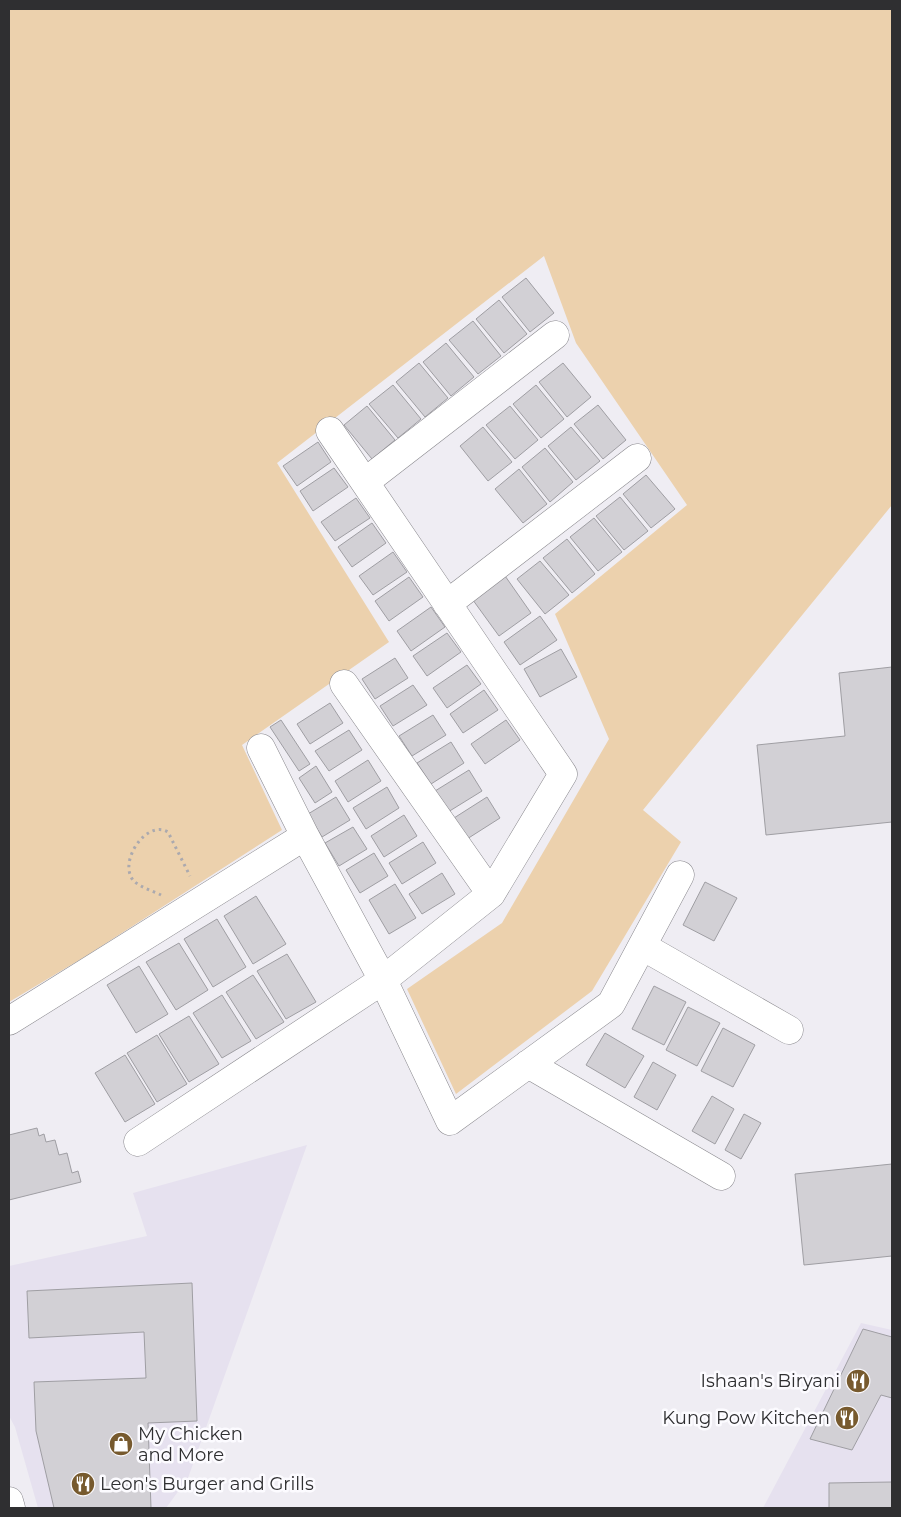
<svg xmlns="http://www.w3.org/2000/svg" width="901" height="1517" viewBox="0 0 901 1517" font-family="Montserrat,sans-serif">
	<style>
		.built { fill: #e6e1ef }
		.green { fill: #ecd1ad }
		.building { fill: #d2d0d5; stroke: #9f9ea3 }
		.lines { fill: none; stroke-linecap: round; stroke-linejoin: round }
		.minor-casing { stroke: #89888d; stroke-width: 29 }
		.path { stroke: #aba9ae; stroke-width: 3; stroke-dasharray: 2.5 4; stroke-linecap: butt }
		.minor { stroke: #fff; stroke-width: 28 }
		.labels { text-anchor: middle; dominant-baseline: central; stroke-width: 5; stroke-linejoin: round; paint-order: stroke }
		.poi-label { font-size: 18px; fill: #2f2f31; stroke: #fcfbff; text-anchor: end }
	</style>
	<rect width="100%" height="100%" fill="#efedf3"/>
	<path class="built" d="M307 1145 188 1478 166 1508H38L15 1427 9 1416V1266L147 1236 133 1193Z
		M861 1323 892 1330V1508H763Z"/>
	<path class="green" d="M9 9H892V505L643 810 681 842 592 991 456 1094 407 989 502 923 609 739 555 614 687 505 576 343 544 256 277 463 389 642 242 745 282 830 86 956 9 1002Z"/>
	<path class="building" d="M526 278 554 313 530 332 502 297Z
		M499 300 527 334 504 353 476 319Z
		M473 321 501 356 478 374 449 340Z
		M446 343 474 377 451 396 423 362Z
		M419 363 448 398 425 417 396 382Z
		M563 363 591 397 567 417 539 382Z
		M393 385 421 419 398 438 369 404Z
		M536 385 564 419 541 438 513 404Z
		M598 405 626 440 603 459 574 424Z
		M367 406 395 440 372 459 344 425Z
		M510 406 538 440 515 459 486 425Z
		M483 427 512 462 488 481 460 446Z
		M571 427 600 461 576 480 548 446Z
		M318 442 331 462 297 486 283 466Z
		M545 448 573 482 550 502 522 467Z
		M334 468 348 487 313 511 300 491Z
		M519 469 547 504 523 523 495 489Z
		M646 475 675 509 651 528 623 494Z
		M620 497 648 531 624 550 596 516Z
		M356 498 370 518 335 541 321 522Z
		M594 518 622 552 598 571 570 537Z
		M372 523 386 543 352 567 338 547Z
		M567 539 595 574 572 593 543 558Z
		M393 552 407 572 373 595 359 576Z
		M540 561 569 595 545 614 517 579Z
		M503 573 531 613 499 636 470 596Z
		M409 577 423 597 389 621 375 601Z
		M431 607 445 627 411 651 397 631Z
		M540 616 557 640 520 665 504 642Z
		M447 633 461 652 427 676 413 656Z
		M561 649 577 677 540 697 524 669Z
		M395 658 408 678 375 699 362 679Z
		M467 665 481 684 447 708 433 688Z
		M892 667V822L766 835 757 745 845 736 839 673Z
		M413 685 427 705 393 726 380 706Z
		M484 690 498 710 463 733 450 714Z
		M330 703 343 723 310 744 297 724Z
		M433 715 446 735 412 756 399 736Z
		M281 720 310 764 299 771 270 727Z
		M506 720 520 740 485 764 471 744Z
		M349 730 362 750 329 771 315 751Z
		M451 742 464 763 431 784 417 763Z
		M368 760 381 781 348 802 335 781Z
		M316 766 332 792 315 803 299 778Z
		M469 770 482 791 448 812 435 791Z
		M387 787 399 808 366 829 353 808Z
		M336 797 350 820 322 837 308 814Z
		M487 797 500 818 467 839 454 818Z
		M404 815 417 836 384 857 371 836Z
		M353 827 367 849 339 866 325 843Z
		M423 842 436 863 402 884 389 863Z
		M374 853 388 876 360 893 346 870Z
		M442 873 455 894 422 914 409 894Z
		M705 882 737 898 714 941 683 925Z
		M395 884 416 918 389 934 369 900Z
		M256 896 286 944 253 964 224 916Z
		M217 919 246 967 213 987 184 939Z
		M179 943 208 990 176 1010 146 962Z
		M287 954 316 1002 286 1019 257 971Z
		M139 966 168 1014 136 1033 107 985Z
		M253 975 284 1022 256 1039 226 992Z
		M654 986 686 1002 664 1045 632 1029Z
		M222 995 251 1041 222 1058 193 1013Z
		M688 1007 720 1023 697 1066 666 1050Z
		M189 1016 219 1064 189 1082 159 1034Z
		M723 1028 755 1045 733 1087 701 1071Z
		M605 1033 644 1056 625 1088 586 1065Z
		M157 1035 187 1084 157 1102 127 1053Z
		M125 1055 155 1104 125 1122 95 1073Z
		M653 1062 676 1075 657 1110 634 1097Z
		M712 1096 734 1109 715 1144 692 1131Z
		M744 1114 761 1123 741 1159 725 1150Z
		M37 1128 39 1136 44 1134 46 1142 55 1140 59 1155 67 1153 72 1173 78 1171 81 1182 9 1200V1135Z
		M892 1164V1256L804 1265 795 1174Z
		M192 1283 197 1421 148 1423 151 1508H54L36 1431 34 1382 146 1378 144 1332 29 1338 27 1291Z
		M863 1329 892 1337V1398L881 1395 852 1450 810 1439Z
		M892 1482V1508H829V1483Z"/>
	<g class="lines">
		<g class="minor-casing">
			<path id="minor" d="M365 482 555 335
				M447 604 637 458
				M344 684 491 894
				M261 748 305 836 383 980 450 1121 611 1004 680 875
				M642 946 789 1030
				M9 1021 305 836
				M528 1064 721 1176
				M138 1142 383 980 491 894 563 774 330 431
				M9 1501 11 1508"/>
		</g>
		<path class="path" d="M161 895C153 891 139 887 133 880 118 861 147 819 168 832L190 876"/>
		<use href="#minor" class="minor"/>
	</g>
	<defs>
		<g id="restaurant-disc" transform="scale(1.25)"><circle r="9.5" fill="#775a2e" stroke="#fcfbff"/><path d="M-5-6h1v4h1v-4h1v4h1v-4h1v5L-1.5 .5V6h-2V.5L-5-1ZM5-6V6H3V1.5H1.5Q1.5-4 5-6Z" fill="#fff"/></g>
		<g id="shop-disc" transform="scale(1.25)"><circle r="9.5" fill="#775a2e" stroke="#fcfbff"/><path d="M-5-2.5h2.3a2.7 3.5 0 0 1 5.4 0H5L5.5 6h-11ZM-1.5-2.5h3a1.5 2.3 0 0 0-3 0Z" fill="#fff"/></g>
	</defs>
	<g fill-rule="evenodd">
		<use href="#restaurant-disc" x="858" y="1381"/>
		<use href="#restaurant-disc" x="847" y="1418"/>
		<use href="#shop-disc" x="121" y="1444"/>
		<use href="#restaurant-disc" x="83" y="1484"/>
	</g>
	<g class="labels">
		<g class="poi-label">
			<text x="840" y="1381">Ishaan's Biryani</text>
			<text x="830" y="1418">Kung Pow Kitchen</text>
			<text x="138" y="1434" text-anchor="start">My Chicken<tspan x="138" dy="21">and More</tspan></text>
			<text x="100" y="1484" text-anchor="start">Leon's Burger and Grills</text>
		</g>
	</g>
	<rect width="901" height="1517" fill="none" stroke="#2f2f31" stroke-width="20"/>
</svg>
